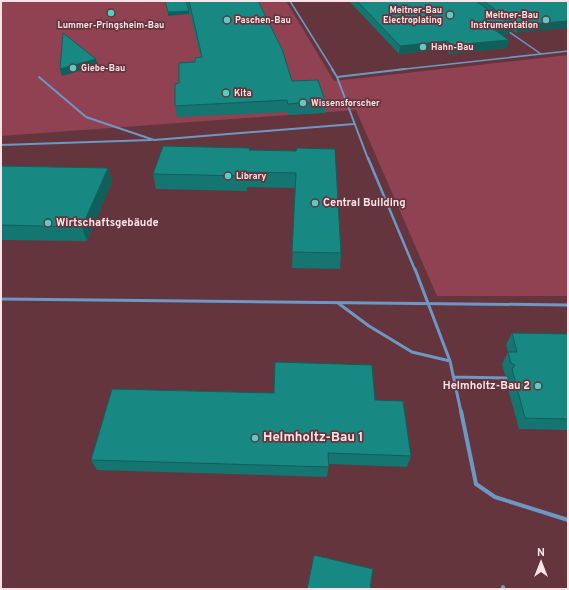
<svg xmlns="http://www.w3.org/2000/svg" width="569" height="590" viewBox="0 0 569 590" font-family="Overpass,sans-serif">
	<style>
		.green { fill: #914252 }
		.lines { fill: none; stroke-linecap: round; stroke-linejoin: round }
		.service-far4 { stroke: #6d98c3; stroke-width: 1.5 }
		.service-far3 { stroke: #6d98c3; stroke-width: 2 }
		.service-far2 { stroke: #6d98c3; stroke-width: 2.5 }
		.service-far1 { stroke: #6d98c3; stroke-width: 3 }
		.service { stroke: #6d98c3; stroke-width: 4 }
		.wall { fill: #157570 }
		.shaded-wall { fill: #115f5b }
		.building { fill: #188882; stroke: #115f5b }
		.poi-dot { fill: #55cec6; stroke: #64353d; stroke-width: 1.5 }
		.labels { text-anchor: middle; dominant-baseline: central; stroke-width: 3.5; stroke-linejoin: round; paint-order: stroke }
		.far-poi-label { font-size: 9px; font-weight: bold; fill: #fce3e6; stroke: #64353d; text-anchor: start }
		.poi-label { font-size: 11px; font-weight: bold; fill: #fce3e6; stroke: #64353d; text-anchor: start }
		.near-poi-label { font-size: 13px; font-weight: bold; fill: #fce3e6; stroke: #64353d; text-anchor: start }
	</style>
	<rect width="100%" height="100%" fill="#64353d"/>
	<path class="green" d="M1 1H286L334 81 568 55V296H437L356 110 1 136Z"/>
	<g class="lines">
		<path class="service-far4" d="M290 1 333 70
			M508 31 541 54
			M396 70 568 51"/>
		<path class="service-far3" d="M332 69 337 77 368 159
			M39 77 86 117 154 140 354 124
			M337 77 405 69
			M1 145 151 140"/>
		<path class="service-far2" d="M368 158 415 270"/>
		<path class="service-far1" d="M415 269 450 361 461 412
			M1 299 568 305
			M338 303 369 326 412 352 450 361
			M454 377 506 378"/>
		<path class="service" d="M461 411 476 484 495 497 568 520
			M503 587V589"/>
	</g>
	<path class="wall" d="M187 1H258L292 81 325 101V113L288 115 287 112 177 117 175 106 179 83 195 62 201 58Z
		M349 1H568L516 33 511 29 509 34 502 35 509 40 506 48 450 54 445 49 399 54Z
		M250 150 296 151 341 253 340 269 292 268 295 188 247 187V191L156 189 153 174Z
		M1 166 108 168 112 182 87 241 1 240Z
		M512 333 568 334V430L519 429 506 381 508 377 505 375 502 364 508 352 506 345Z
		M375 400 411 456 407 467 329 464 327 477 97 470 91 460Z"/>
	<path class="shaded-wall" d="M189 11V14L168 16V12Z
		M568 21V28L516 33 518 25Z
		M512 26 509 34 490 36 492 28Z
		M509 40 506 48 450 54 452 45Z
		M447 41 445 49 399 54 400 46Z
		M96 59 98 66 62 76 60 69Z
		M108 168 112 182 87 241 82 227Z"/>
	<path class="building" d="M165 1H186L189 11 168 12Z
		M189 1H258L282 49 292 81 318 80 325 101 288 104 287 100 175 106V84L179 83V63L195 62V58L202 57Z
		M357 1H476L512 26 492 28 509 40 452 45 447 41 400 46Z
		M483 1H568V21L518 25Z
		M63 33 96 59 60 69Z
		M163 146 250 148 249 150 296 151 297 148 335 149 341 253 292 252 296 173 246 172V176L153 174Z
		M1 166 108 168 82 227 1 225Z
		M512 333 568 334V419L525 418 512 369 515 365 511 363 508 352H517Z
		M275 362 372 365 375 400 403 401 411 456 328 453 329 467 91 460 112 389 274 393Z
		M314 555 373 569 370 589H307Z"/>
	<g class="poi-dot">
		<circle cx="111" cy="13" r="4"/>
		<circle cx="450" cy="15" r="4"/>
		<circle cx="227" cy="20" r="4"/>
		<circle cx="546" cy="20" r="4"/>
		<circle cx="423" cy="47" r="4"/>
		<circle cx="73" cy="68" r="4"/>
		<circle cx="226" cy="93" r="4"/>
		<circle cx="303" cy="103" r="4"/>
		<circle cx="228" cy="176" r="4"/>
		<circle cx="315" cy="203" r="4"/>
		<circle cx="48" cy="223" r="4"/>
		<circle cx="538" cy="386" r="4"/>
		<circle cx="255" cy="438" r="4"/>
	</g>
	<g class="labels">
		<g class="far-poi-label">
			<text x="442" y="10" text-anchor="end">Meitner-Bau<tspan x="442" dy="10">Electroplating</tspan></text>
			<text x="538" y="15" text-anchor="end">Meitner-Bau<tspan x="538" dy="10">Instrumentation</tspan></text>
			<text x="235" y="20">Paschen-Bau</text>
			<text x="111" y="25" text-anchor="middle">Lummer-Pringsheim-Bau</text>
			<text x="431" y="47">Hahn-Bau</text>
			<text x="81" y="68">Giebe-Bau</text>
			<text x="234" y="93">Kita</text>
			<text x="311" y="103">Wissensforscher</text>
			<text x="236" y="176">Library</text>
		</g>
		<g class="poi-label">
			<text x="323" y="203">Central Building</text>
			<text x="56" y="223">Wirtschaftsgebäude</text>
			<text x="530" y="386" text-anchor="end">Helmholtz-Bau 2</text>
		</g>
		<g class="near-poi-label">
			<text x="263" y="438">Helmholtz-Bau 1</text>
		</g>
	</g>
	<rect width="569" height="590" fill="none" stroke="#fce3e6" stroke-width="4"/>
	<g transform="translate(541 562)" stroke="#64353d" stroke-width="3" paint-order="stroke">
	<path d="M0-3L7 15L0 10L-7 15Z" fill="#fce3e6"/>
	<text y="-6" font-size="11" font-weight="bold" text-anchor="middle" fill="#fce3e6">N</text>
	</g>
</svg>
